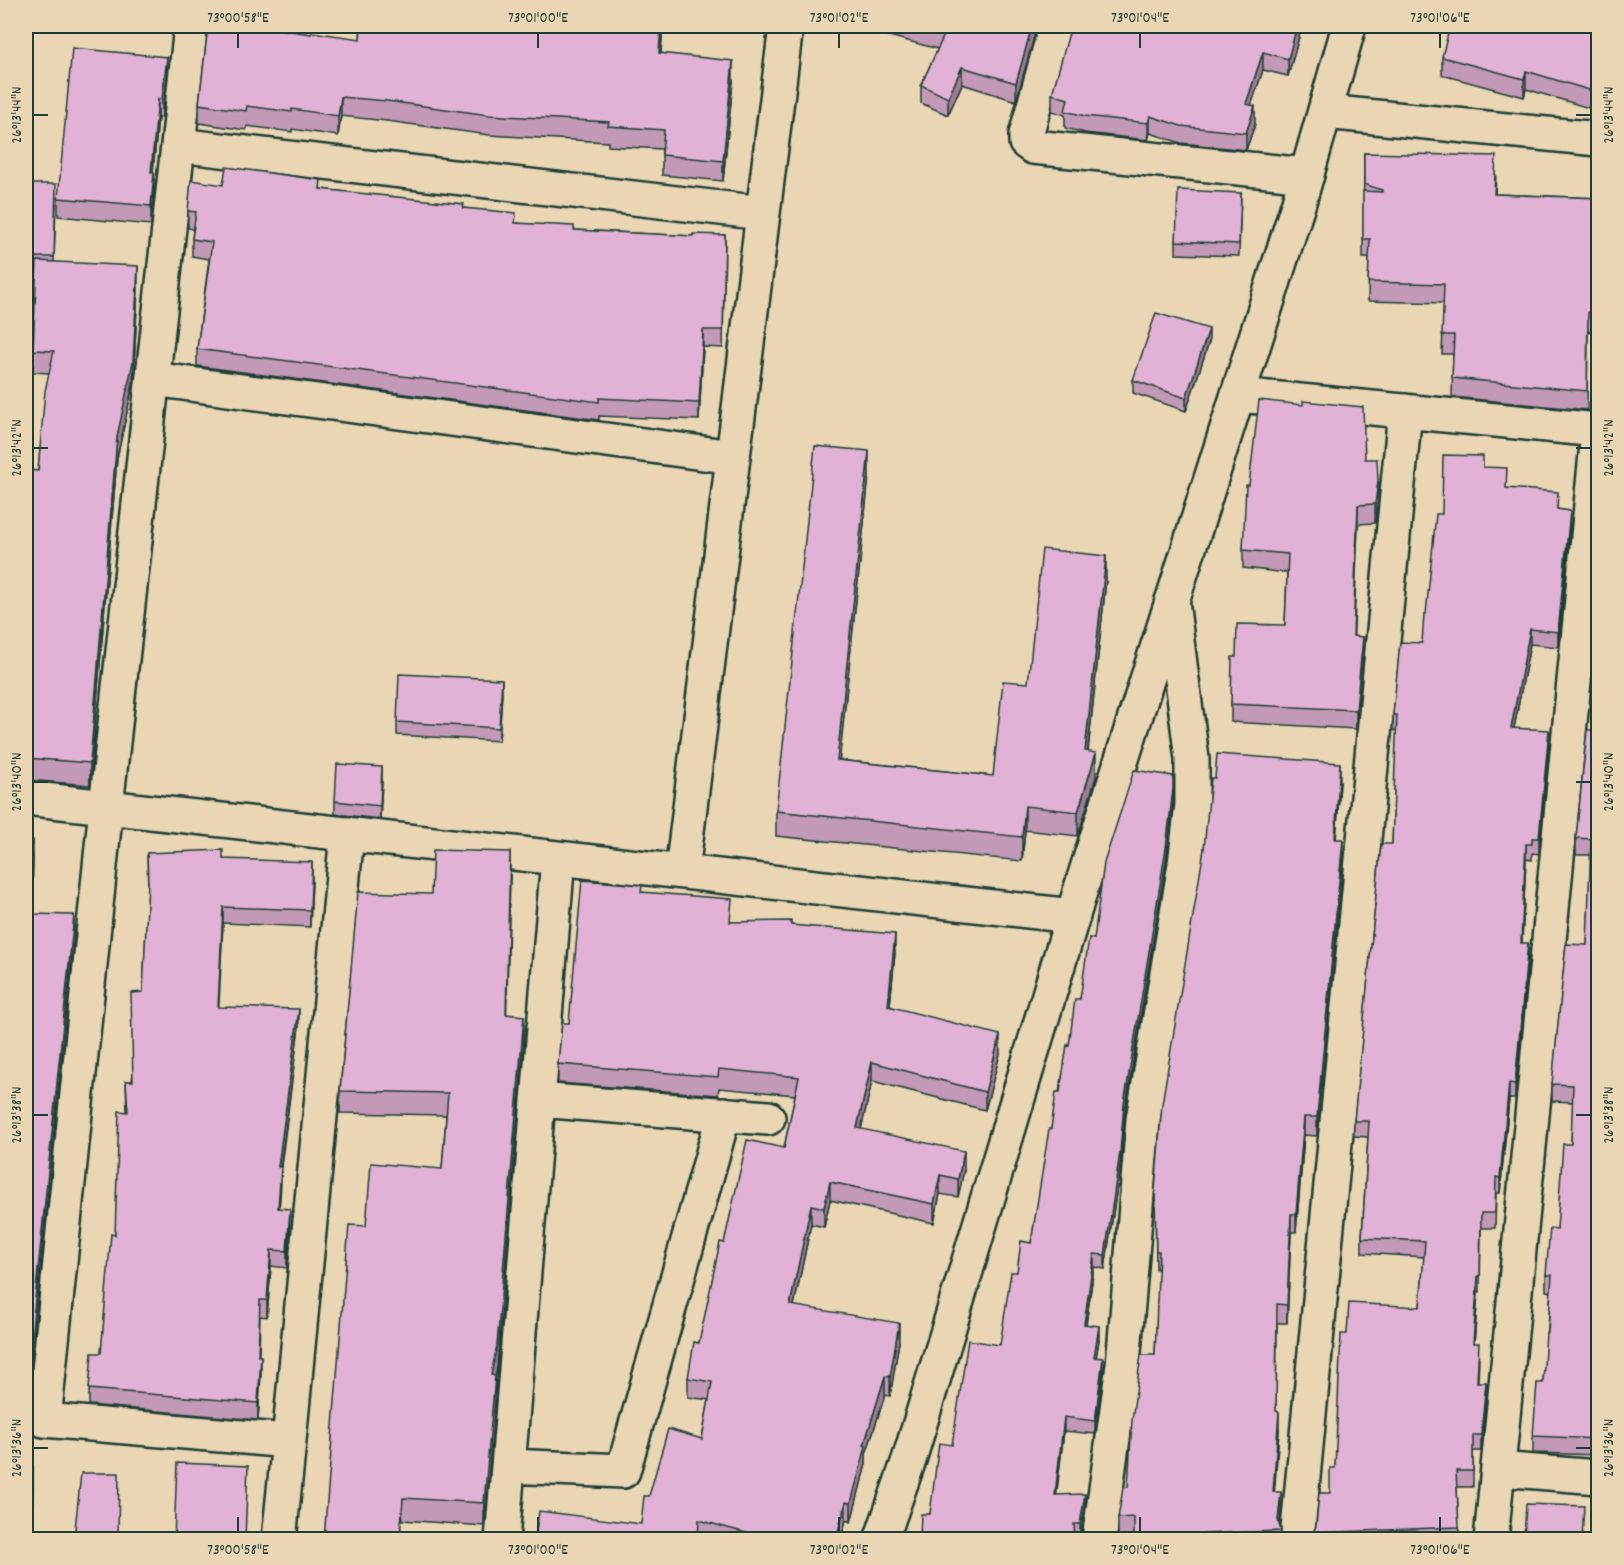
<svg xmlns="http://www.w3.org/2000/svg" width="1624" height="1565" viewBox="0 0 1624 1565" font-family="Dekko,sans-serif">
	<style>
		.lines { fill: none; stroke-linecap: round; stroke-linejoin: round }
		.minor-casing { stroke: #1f3d34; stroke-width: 38 }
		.tertiary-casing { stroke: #1f3d34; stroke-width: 38 }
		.minor { stroke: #ead5b4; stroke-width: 33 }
		.tertiary { stroke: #ead5b4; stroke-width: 33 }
		.wall { fill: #c299b7; stroke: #1f3d34; stroke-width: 1.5 }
		.shaded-wall { fill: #9e7d95; stroke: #1f3d34; stroke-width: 1.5 }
		.building { fill: #e1b2d5; stroke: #1f3d34; stroke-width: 1.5 }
		.ticks { fill: none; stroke: #1f3d34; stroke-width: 2 }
		.neatline { fill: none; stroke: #1f3d34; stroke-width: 2 }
		.ticks-label { font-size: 15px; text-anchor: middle; fill: #1f3d34 }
	</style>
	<rect width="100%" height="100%" fill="#ead5b4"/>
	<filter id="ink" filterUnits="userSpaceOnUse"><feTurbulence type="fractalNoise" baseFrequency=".0167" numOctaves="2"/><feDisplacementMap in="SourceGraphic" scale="12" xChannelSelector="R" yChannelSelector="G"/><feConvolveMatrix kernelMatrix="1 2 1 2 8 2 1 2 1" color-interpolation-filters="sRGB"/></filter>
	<g filter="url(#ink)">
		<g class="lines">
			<g class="minor-casing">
				<path id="minor" d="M191 26 106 807 44 1420 289 1441 279 1540
					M1056 26 1026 135V142L1033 147 1307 175
					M1325 112 1598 139
					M178 145 763 213
					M153 379 733 457
					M1238 395 1598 430
					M26 798 1073 916
					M682 872 786 26
					M538 1100 768 1118
					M289 1441 347 834
					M508 1466 623 1471 724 1114
					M1498 1469 1598 1477
					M502 1540 558 858
					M1099 1540 1123 1365 1143 1120 1185 864 1192 804V759L1172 601
					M1297 1540 1405 411
					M1491 1540 1598 433"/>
			</g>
			<g class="tertiary-casing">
				<path id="tertiary" d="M881 1540 909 1460 1086 872 1299 202 1349 26"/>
			</g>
			<use href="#minor" class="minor"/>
			<use href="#tertiary" class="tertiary"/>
		</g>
		<path class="wall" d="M208 26H260V27L311 34 360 39 361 26H663L661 53 733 81 723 181 662 175V149L608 146V142L489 135 387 121 341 116 338 136 292 129V132L247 126 246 130 199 123V104Z
			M855 26H1037L1016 101 962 84 948 115 921 103V85L938 49 855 27Z
			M1302 26 1288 76 1263 70 1251 105 1255 124 1246 150 1181 143 1150 133 1148 140 1085 133 1065 128V115L1052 111V94Z
			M1599 26V111L1526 89 1524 97 1442 75V57Z
			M167 76 162 118 158 117 153 173 154 192 151 225 58 216V198Z
			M1364 153 1496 175 1495 194 1599 198V332L1588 331 1587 410 1452 397 1453 354H1442L1444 303 1368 301 1369 258H1363Z
			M26 184 56 203 54 262 138 288 133 384 117 458 90 785 26 780V470L38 471 49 373 33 372V350L37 276H26Z
			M223 185 321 189 464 208 516 223 574 230 693 236 725 235 723 348 703 347 699 420 599 416V420L197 366V349L209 259 192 256V239L193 229 188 228V211Z
			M1241 193 1239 256 1176 254V241Z
			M1209 342 1186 411 1133 393V380Z
			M1303 405 1365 459 1378 499 1375 523 1358 524 1353 636 1363 655 1356 729 1231 722V704L1236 657 1285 625 1287 573 1243 568V550L1249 485Z
			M1483 467 1507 488 1558 509 1570 526 1558 647 1530 644 1514 728 1549 745 1539 854 1532 853V860L1526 859 1522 943 1528 958 1515 1099H1509L1500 1193H1496L1495 1228H1481L1480 1292H1478L1474 1343 1479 1358 1478 1382 1486 1398 1481 1451H1473V1487H1457L1459 1539H1313V1533L1330 1493 1335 1468 1347 1334 1420 1307 1424 1257 1362 1253V1238L1368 1137 1354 1136V1121L1392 844 1397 731 1393 730V715L1422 643 1442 514Z
			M869 475 839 760 993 776 1028 683 1106 580 1088 752 1096 777 1078 836 1025 830 1022 861 776 836V811Z
			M502 692 499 741 397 735V722Z
			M1599 720V1455L1533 1453V1436L1543 1383 1551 1292 1546 1291V1275L1557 1229 1571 1144 1573 1102 1552 1101V1084L1587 945 1591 855H1576V838Z
			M1215 778 1340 782 1336 839 1343 858 1317 1136 1304 1135 1296 1232H1291L1287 1323H1277L1276 1411 1279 1430 1274 1492 1281 1510 1280 1525 1281 1531V1539H1134V1535L1118 1536V1518L1128 1487 1155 1355 1159 1269H1156L1155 1190Z
			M382 780 380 819 335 814V801Z
			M1173 803 1166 861 1124 1117 1120 1166 1105 1269 1094 1267 1086 1325 1099 1340 1096 1357 1103 1371 1095 1434 1064 1431 1056 1495 1085 1507 1080 1537H1074L930 1514 952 1445 1000 1345 1017 1272 1031 1243 1051 1129 1069 1046 1094 939Z
			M26 840 33 859 31 914 74 934 29 1378 26 1377Z
			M147 853 223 859 312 879 310 927 223 923 218 1008 299 1026 281 1167 279 1209 290 1226 287 1268 271 1266 267 1317 260 1316 259 1356 261 1373 258 1420 89 1405V1389L101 1353 115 1235 127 1112 126 1081H132L143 992 148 890Z
			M510 874 506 1014 524 1038 497 1367 495 1379V1399L484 1526 403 1520 366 1226 442 1169 446 1115 340 1113V1091L431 894Z
			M642 892 732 922 791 925 895 953 890 1006 1000 1054 985 1110 872 1081 861 1129 964 1170 958 1197 940 1194 934 1223 830 1200 824 1227 811 1224 794 1306 899 1342 890 1396 885 1395 866 1454V1464L851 1522 846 1520 841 1539H701L641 1524 649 1496 702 1439 709 1400 688 1397V1378L699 1343 724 1243 784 1148 795 1095 719 1088 718 1095 558 1083V1064L569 1023Z
			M26 1466 33 1485 31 1539H26Z"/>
		<path class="shaded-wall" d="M661 26H663L659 73V53Z
			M1032 26H1037L1016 101V83Z
			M1297 26H1302L1288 76V59Z
			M1263 52V70L1246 121V104Z
			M167 57V76L162 118V99Z
			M733 61V81L723 181V161Z
			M962 67V84L948 115V98Z
			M1526 71V89L1524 97V79Z
			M341 97V116L338 136V116Z
			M158 99V117L151 191V172Z
			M1255 106V124L1246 150V133Z
			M1150 116V133L1148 140V123Z
			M154 173V192L151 225V206Z
			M138 266V288L133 384 117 458 90 785V763L117 437Z
			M1209 329V342L1186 411V398Z
			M703 330V347L699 420V403Z
			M869 451V475L837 784V760Z
			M1378 481V499L1375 523V504Z
			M1358 505V524L1353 655V636Z
			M1570 511V526L1558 647V632Z
			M1106 556V580L1085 776V751Z
			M1530 629V644L1511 744V728Z
			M1363 637V655L1356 729V710Z
			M502 679V692L499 741V728Z
			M1549 730V745L1539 854V838Z
			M1096 753V777L1078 836V812Z
			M1340 763V782L1335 857V839Z
			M382 767V780L380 819V806Z
			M1173 789V803L1166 861 1124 1117 1120 1166 1105 1269V1255L1124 1104Z
			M1025 806V830L1022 861V837Z
			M1343 839V858L1317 1136V1117Z
			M33 840V859L31 932V914Z
			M1526 844V859L1521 958V943Z
			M510 852V874L506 1036V1014Z
			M312 862V879L310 927V910Z
			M223 907V923L218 1024V1007Z
			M74 915V934L29 1378V1359Z
			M895 934V953L888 1025V1006Z
			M1528 943V958L1515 1099V1084Z
			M299 1009V1026L278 1184V1167Z
			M524 1016V1038L497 1367 495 1379V1399L484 1526V1503L491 1375Z
			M1000 1035V1054L985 1110V1092Z
			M872 1062V1081L857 1147V1128Z
			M1509 1083V1099L1500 1193V1178Z
			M1304 1117V1135L1296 1232V1214Z
			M964 1151V1170L958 1197V1179Z
			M281 1167V1184L278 1225V1208Z
			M940 1175V1194L934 1223V1204Z
			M830 1182V1200L824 1227V1208Z
			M811 1205V1224L790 1324V1305Z
			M290 1209V1226L287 1268V1251Z
			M1291 1214V1232L1287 1323V1305Z
			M271 1250V1266L267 1317V1300Z
			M1094 1254V1267L1084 1338V1324Z
			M1478 1276V1292L1473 1358V1343Z
			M899 1323V1342L890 1396V1377Z
			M1099 1326V1340L1094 1371V1357Z
			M261 1356V1373L258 1420V1403Z
			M1103 1358V1371L1095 1434V1421Z
			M885 1376V1395L866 1454V1464L851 1522V1503L864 1445Z
			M1486 1382V1398L1481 1451V1435Z
			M1279 1412V1430L1273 1511V1492Z
			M1064 1417V1431L1055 1508V1495Z
			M33 1466V1485L31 1539V1533Z
			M1281 1492V1510L1279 1531 1278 1520Z
			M1085 1494V1507L1080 1537V1524Z
			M846 1502V1520L841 1539H836Z"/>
		<path class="building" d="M208 26H257L311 34 312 32 360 39 361 26H661L659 53 733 61 723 161 662 155 664 130 608 126 609 122 489 115 387 101 341 97 338 116 292 109V112L247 106 246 111 199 104Z
			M915 26H1032L1016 83 962 67 948 98 921 85 945 33Z
			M1071 26H1297L1288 59 1263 52 1246 104 1255 106 1246 133 1181 126 1150 116 1148 123 1085 116 1065 111 1068 99 1052 94Z
			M1450 26H1599V93L1526 71 1524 79 1442 57Z
			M72 48 167 57 162 99H158L151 172 154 173 151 206 58 198Z
			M1364 153 1496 156 1494 194 1599 198V313L1588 312 1587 391 1452 378 1454 335H1442L1444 284 1368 282 1370 239H1363V191L1382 192V190L1364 184Z
			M226 167 321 180 320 189 464 204 463 208 516 213 515 223 574 226V230L693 236V234L725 235 723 330H703L699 403 599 398V402L197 349 212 242 192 239 196 212 188 211 191 180 223 185Z
			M26 184H56L54 257H26Z
			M1178 190 1241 193 1239 244 1176 241Z
			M37 261 138 266 133 362 117 437 90 763 26 758V470L38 471 45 391 54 351 33 350Z
			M1156 313 1209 329 1186 398 1133 380Z
			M1259 400 1303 405V401L1363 407 1365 459H1377L1378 481 1375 504 1358 505 1353 636 1363 637 1356 710 1231 704 1232 657H1236L1237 624 1285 625 1288 554 1243 550 1246 485H1249Z
			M815 446 869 451 837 760 993 776 1003 681 1028 683 1042 549 1106 556 1085 751 1096 753 1078 812 1025 806 1022 837 776 811Z
			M1443 455 1483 456V467L1507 468 1506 488 1558 492 1557 509 1570 511 1558 632 1530 629 1511 728 1549 730 1539 838H1532V844H1526L1521 943H1528L1515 1084 1509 1083 1500 1178 1496 1177 1495 1213H1481L1480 1276H1478L1473 1343H1479L1477 1382H1486L1481 1435H1473V1471H1456L1459 1527 1313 1533 1316 1526 1319 1493H1330V1468H1335L1341 1334H1347L1349 1303 1420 1307 1425 1241 1362 1238 1369 1121H1354L1381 844H1392L1397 715H1393L1400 642 1422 643 1424 614H1426L1436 514H1442Z
			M399 674 502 679 499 728 397 722Z
			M1597 720H1599V1439L1533 1436 1537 1383H1543L1546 1332H1548L1552 1275H1546L1550 1228 1557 1229 1563 1144H1571L1573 1085 1552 1084 1566 944 1587 945 1591 839 1576 838 1587 730H1596Z
			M1217 754 1340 763 1335 839H1343L1317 1117H1304L1296 1214H1291L1287 1305 1277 1304 1276 1411 1279 1412 1273 1492H1281L1278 1520 1281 1531 1176 1535V1538H1134V1517L1118 1518 1123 1488 1128 1487 1132 1420 1141 1355H1155L1159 1251H1156L1155 1190 1162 1104 1204 849 1211 778H1215Z
			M337 764 382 767 380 806 335 801Z
			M1134 770 1173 776V789L1166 848 1124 1104 1120 1152 1105 1255 1094 1254 1084 1324 1099 1326 1094 1357 1103 1358 1095 1421 1064 1417 1055 1495 1085 1494 1080 1524H1074L1075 1539H920L921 1514H930L939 1443 952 1445 968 1340 1000 1345 1011 1272H1017L1021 1241 1031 1243 1049 1129H1051L1056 1092H1060L1067 1045 1069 1046 1075 999H1080L1089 938 1094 939 1104 863Z
			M26 840H33L31 914 74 915 29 1359H26Z
			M223 850V859L312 862 310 910 223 907 218 1007 299 1009 278 1167H281L278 1208 290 1209 287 1251 271 1250 267 1300H260L258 1356H261L258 1403 89 1389 92 1353H101L111 1234 115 1235 119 1111 128 1112 126 1081H133L131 993 143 992 148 882 147 853Z
			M433 850 510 852 506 1014 524 1016 497 1345 491 1375 495 1376 484 1503 403 1498 400 1539H324L349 1225 366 1226 371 1163 442 1169 448 1093 340 1091 358 892 431 894Z
			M582 880 642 885 641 892 732 899 730 922 791 921V925L895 934 888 1006 1000 1035 985 1092 872 1062 857 1128 964 1151 958 1179 940 1175 934 1204 830 1182 824 1208 811 1205 790 1305 899 1323 890 1377 885 1376 864 1445 866 1446 851 1503 846 1502 836 1539H768L699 1520 698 1539H535L539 1511 641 1524 644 1496H649L668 1429 702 1439 712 1382 688 1378 694 1342 699 1343 720 1242 724 1243 747 1140 784 1148 799 1077 719 1069 718 1077 558 1064 562 1023H569Z
			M177 1463 248 1466 245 1539H174Z
			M26 1466H33L31 1533H26Z
			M81 1473H119L118 1539H74Z
			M1526 1504 1584 1506 1582 1539H1524Z"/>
	</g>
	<path class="ticks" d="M238 33V48M538 33V48M839 33V48M1140 33V48M1440 33V48M33 115H48M1576 115H1591M33 448H48M1576 448H1591M33 782H48M1576 782H1591M33 1115H48M1576 1115H1591M33 1448H48M1576 1448H1591M238 1517V1532M538 1517V1532M839 1517V1532M1140 1517V1532M1440 1517V1532"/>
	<rect width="1624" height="1565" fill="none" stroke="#ead5b4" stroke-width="66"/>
	<rect x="33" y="33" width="1558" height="1499" class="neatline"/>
	<g class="ticks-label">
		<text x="238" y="22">73°00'58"E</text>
		<text x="538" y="22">73°01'00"E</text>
		<text x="839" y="22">73°01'02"E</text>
		<text x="1140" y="22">73°01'04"E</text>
		<text x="1440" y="22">73°01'06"E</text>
		<text transform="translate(16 115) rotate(-90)" y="5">26°13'44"N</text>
		<text transform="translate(1608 115) rotate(-90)" y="5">26°13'44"N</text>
		<text transform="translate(16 448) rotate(-90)" y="5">26°13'42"N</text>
		<text transform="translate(1608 448) rotate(-90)" y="5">26°13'42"N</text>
		<text transform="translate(16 782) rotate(-90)" y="5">26°13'40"N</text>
		<text transform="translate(1608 782) rotate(-90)" y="5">26°13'40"N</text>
		<text transform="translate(16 1115) rotate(-90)" y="5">26°13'38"N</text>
		<text transform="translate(1608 1115) rotate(-90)" y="5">26°13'38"N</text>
		<text transform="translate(16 1448) rotate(-90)" y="5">26°13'36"N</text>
		<text transform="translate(1608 1448) rotate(-90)" y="5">26°13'36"N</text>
		<text x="238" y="1554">73°00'58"E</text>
		<text x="538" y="1554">73°01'00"E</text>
		<text x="839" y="1554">73°01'02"E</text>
		<text x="1140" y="1554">73°01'04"E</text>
		<text x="1440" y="1554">73°01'06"E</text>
	</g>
</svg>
